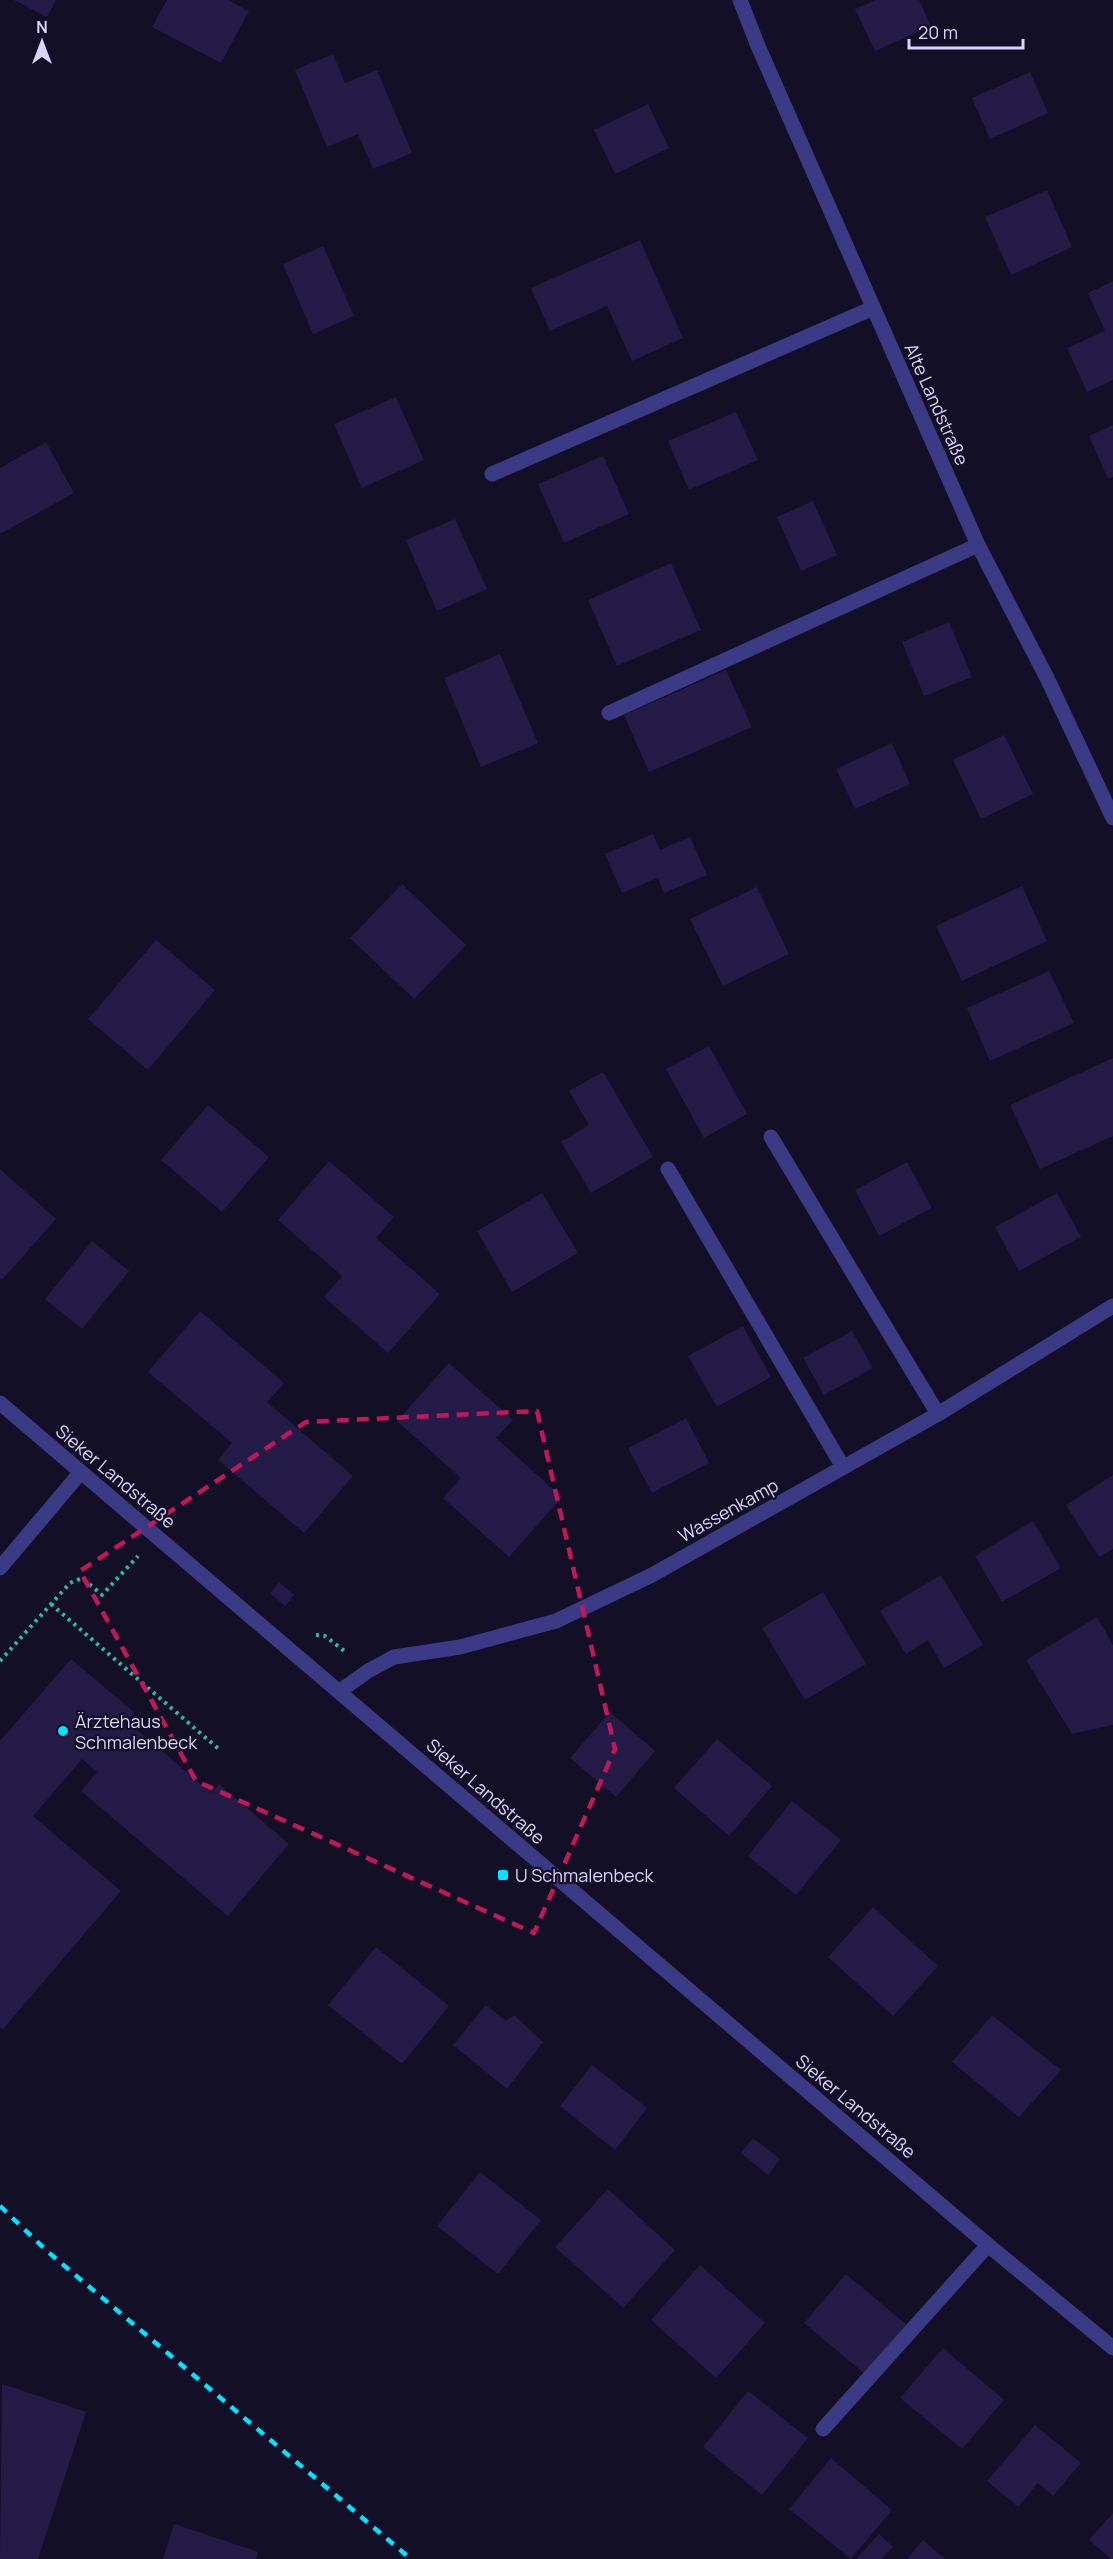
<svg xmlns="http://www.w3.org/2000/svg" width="1113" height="2559" viewBox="0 0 1113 2559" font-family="Manrope,sans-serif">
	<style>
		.building { fill: #241b47 }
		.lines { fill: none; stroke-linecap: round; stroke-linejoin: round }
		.path { stroke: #2fb8b0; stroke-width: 4; stroke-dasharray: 3 4.5; stroke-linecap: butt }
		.service { stroke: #3d3a85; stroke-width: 15 }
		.minor { stroke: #3d3a85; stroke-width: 15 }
		.tertiary { stroke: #3d3a85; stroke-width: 15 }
		.rail { stroke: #00e5ff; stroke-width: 4.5; stroke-dasharray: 9 8; stroke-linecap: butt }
		.marked { fill: none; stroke: #c2185b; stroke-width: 4.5; stroke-dasharray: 12 8; stroke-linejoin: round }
		.poi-dot { fill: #00e5ff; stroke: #130f26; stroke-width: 2 }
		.labels { text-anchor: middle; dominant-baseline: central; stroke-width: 4.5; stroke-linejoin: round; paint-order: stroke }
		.street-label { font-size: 18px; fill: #d9d4ff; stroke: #130f26 }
		.poi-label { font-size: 18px; fill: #d9d4ff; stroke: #130f26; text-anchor: start }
	</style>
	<rect width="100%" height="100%" fill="#130f26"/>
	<path class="building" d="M14 0H56L47 17Z
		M167 0H228L249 11 221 63 152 27Z
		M875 0H919L931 26 875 51 855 9Z
		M333 54 345 83 377 70 412 153 373 169 358 134 327 147 295 70Z
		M1030 72 1048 113 990 139 972 98Z
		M648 104 669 148 615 174 594 130Z
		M1047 190 1072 247 1011 275 985 217Z
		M640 240 683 338 632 361 607 306 550 331 531 288Z
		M323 246 354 316 313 334 283 264Z
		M1113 281V380L1087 392 1067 348 1105 331 1088 293Z
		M396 397 424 460 362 488 334 424Z
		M736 412 758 460 689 490 668 441Z
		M1113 425V477L1108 479 1089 436Z
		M46 442 74 493 0 534V468Z
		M603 456 629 514 564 543 538 484Z
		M813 501 837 555 801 571 777 517Z
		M455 519 487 589 437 611 406 540Z
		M671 563 701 630 617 666 588 600Z
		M949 622 972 677 924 696 902 642Z
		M500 654 538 743 481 767 444 678Z
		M726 670 752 727 649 772 624 715Z
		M1004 735 1033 794 981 819 953 760Z
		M892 743 910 784 855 809 836 769Z
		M653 834 660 850 690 837 707 875 664 893 658 878 622 893 605 854Z
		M402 884 466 945 414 999 350 938Z
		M1022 886 1047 941 962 981 936 926Z
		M757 887 789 954 723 986 690 919Z
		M156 940 215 990 148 1070 88 1019Z
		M1049 971 1074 1023 990 1061 967 1008Z
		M709 1046 747 1114 704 1138 666 1069Z
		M1113 1058V1136L1040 1169 1010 1105Z
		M603 1072 653 1157 591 1193 561 1142 589 1125 569 1091Z
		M208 1105 269 1157 222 1212 161 1160Z
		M329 1161 394 1217 376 1238 440 1294 388 1353 324 1297 342 1276 278 1220Z
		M907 1162 932 1208 879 1236 855 1190Z
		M0 1169 56 1219 2 1280 0 1278Z
		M542 1193 578 1253 512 1292 477 1231Z
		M1057 1193 1081 1237 1019 1271 995 1227Z
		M92 1241 129 1271 82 1329 45 1299Z
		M200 1311 284 1383 267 1402 353 1476 304 1533 218 1460 232 1443 148 1372Z
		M743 1326 771 1377 717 1407 688 1356Z
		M852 1331 873 1368 824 1395 803 1358Z
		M449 1363 513 1420 496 1438 562 1497 509 1557 443 1498 461 1478 397 1421Z
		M686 1418 709 1463 652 1493 628 1448Z
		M1113 1475V1549L1099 1557 1066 1505Z
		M1033 1521 1061 1568 1002 1602 975 1556Z
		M941 1575 983 1645 944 1668 928 1640 906 1654 880 1611Z
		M279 1582 294 1595 285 1606 270 1593Z
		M823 1592 866 1664 805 1700 762 1628Z
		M1097 1617 1113 1645V1725L1072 1734 1026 1660Z
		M71 1659 134 1712 127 1721 211 1793 219 1784 289 1844 228 1916 81 1791 97 1772 82 1759 33 1816 121 1891 3 2029 0 2027V1741Z
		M610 1712 655 1751 616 1797 570 1758Z
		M717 1739 772 1786 729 1836 674 1788Z
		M792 1801 841 1840 796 1895 748 1856Z
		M873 1907 938 1966 893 2016 828 1957Z
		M376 1947 449 2006 402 2064 328 2005Z
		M486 2005 506 2021 514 2015 543 2042 507 2089 453 2045Z
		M992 2015 1061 2070 1019 2117 952 2062Z
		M592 2065 647 2108 615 2150 560 2106Z
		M753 2138 780 2159 768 2175 741 2153Z
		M480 2172 541 2220 498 2274 437 2226Z
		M608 2189 675 2250 623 2308 555 2247Z
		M700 2265 765 2323 716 2378 651 2320Z
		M846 2274 907 2325 866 2375 804 2323Z
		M943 2348 1004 2400 962 2449 900 2398Z
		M2 2384 86 2412 38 2559H0Z
		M748 2391 808 2438 762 2495 703 2447Z
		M1035 2425 1081 2463 1053 2496 1038 2483 1018 2507 987 2481Z
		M831 2458 892 2510 851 2559 789 2509Z
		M1113 2513V2559H1111L1089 2540Z
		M174 2524 258 2552 256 2559H163Z
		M879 2534 893 2547 881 2559H856Z
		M923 2540 945 2559H907Z"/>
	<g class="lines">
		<path class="path" d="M51 1604 221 1751
			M316 1635 325 1636 347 1653
			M0 1661 70 1583 82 1578 102 1595 138 1556"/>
		<path class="service" d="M492 474 873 308
			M609 713 978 545
			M771 1137 938 1414
			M668 1169 843 1467
			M823 2429 988 2245"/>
		<path class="minor" d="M740 0 758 46 978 545 1047 678 1113 818
			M0 1568 81 1472
			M340 1691 368 1671 394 1657 460 1647 556 1621 652 1575 938 1414 1113 1306"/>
		<path class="tertiary" d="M0 1403 988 2245 1113 2348"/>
		<path class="rail" d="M0 2206 47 2251 411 2559"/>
	</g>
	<path class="marked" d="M537 1411 615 1749 534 1933 196 1781 80 1571 306 1422Z"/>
	<g class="poi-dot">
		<circle cx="63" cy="1731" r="6"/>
		<rect x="497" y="1869" width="12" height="12" rx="3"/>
	</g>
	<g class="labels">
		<g class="street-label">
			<text transform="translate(937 404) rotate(66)">Alte Landstraße</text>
			<text transform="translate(116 1476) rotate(40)">Sieker Landstraße</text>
			<text transform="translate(728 1510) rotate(-29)">Wassenkamp</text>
			<text transform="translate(486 1791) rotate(41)">Sieker Landstraße</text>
			<text transform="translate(856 2106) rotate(40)">Sieker Landstraße</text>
		</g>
		<g class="poi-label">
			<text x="75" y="1721">Ärztehaus<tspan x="75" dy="21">Schmalenbeck</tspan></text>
			<text x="515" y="1875">U Schmalenbeck</text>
		</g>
	</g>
	<g transform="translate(42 42)" stroke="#130f26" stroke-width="4.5" paint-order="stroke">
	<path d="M0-4.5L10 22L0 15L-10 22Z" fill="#d9d4ff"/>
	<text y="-9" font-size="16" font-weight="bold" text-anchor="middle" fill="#d9d4ff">N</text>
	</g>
	<path d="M909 39v9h114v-9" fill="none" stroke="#d9d4ff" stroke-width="3"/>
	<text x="918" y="39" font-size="18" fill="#d9d4ff" stroke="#130f26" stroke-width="4.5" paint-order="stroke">20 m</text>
</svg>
